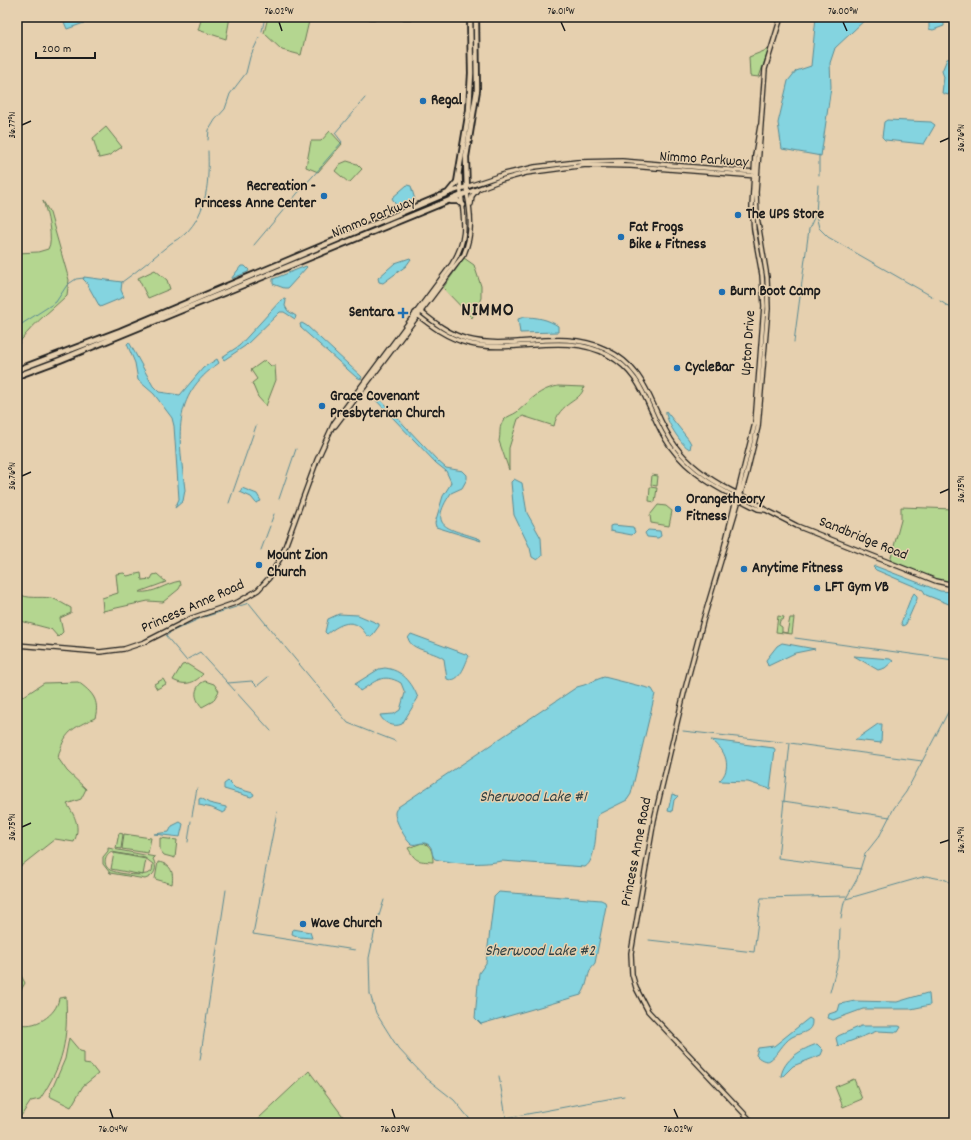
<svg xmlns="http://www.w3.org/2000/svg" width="971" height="1140" viewBox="0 0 971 1140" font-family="Dekko,sans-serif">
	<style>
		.green { fill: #b4d690; stroke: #687956; fill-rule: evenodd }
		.water { fill: #84d4e0; stroke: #5a8a92 }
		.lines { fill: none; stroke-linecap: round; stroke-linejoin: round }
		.stream { stroke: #5a8a92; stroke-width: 1 }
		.major-casing { stroke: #1c1c1c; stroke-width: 6 }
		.highway-casing { stroke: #1c1c1c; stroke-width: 8 }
		.major { stroke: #e6d0af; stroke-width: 3.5 }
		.highway { stroke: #e6d0af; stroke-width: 4.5 }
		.ticks { fill: none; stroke: #1c1c1c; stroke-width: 1.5 }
		.poi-dot { fill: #1f6fb2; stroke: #e6d0af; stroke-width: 1.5 }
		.labels { text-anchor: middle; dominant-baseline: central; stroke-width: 3; stroke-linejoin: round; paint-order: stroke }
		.poi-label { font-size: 15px; font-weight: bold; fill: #1c1c1c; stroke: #e6d0af; text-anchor: start }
		.street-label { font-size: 15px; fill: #1c1c1c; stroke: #e6d0af }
		.water-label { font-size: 16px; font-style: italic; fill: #314143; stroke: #e6d0af }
		.district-label { font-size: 19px; font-weight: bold; letter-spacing: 1px; fill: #1c1c1c; stroke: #e6d0af }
		.neatline { fill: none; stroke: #1c1c1c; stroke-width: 1.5 }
		.ticks-label { font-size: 10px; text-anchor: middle; fill: #1c1c1c }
	</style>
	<rect width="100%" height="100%" fill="#e6d0af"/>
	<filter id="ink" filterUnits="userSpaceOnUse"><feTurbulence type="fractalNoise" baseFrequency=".025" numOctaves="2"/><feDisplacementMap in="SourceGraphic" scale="8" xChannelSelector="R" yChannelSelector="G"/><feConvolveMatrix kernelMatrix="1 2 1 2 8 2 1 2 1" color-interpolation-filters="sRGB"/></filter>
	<g filter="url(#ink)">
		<path class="green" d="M202 17H230L226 39 198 30Z
			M268 17H310L301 55 282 50 264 33Z
			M769 49 759 77 750 76 749 57Z
			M106 127 122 147 108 156 99 158 93 138Z
			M330 131 342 144 318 172 306 167 311 141H321Z
			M347 161 357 164 362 169 350 182H348L335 171 340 164Z
			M43 201 50 213 69 280 67 295C52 310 26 329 17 347V253L38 252 48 249C54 240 47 212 43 201Z
			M464 258 474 265 481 286V298L472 318 443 288Z
			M155 270 167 280 170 289 148 298 138 278Z
			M265 360 271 366H275L276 380 266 406 258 397 252 383 257 379 251 370Z
			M558 386 584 387C581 403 559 401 554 426L523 416 518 419 509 448V470L499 441C501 433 498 427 504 420 507 416 513 415 517 412 531 400 539 389 558 386Z
			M652 475 658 476 657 486 651 485Z
			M650 487 657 488 655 502 649 501Z
			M658 505 666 506 672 511 669 526 651 523 650 515Z
			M901 507 954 509V583L937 580 890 561 901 520Z
			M124 573 127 576 141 573 142 580 151 579 153 575 157 574 166 582 139 592C154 594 166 583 180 581L181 585 179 589 163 602 148 601 103 611 102 598 118 593 116 574Z
			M17 593C28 600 39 596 51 598 58 600 65 605 71 608V613L60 618 63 632 58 637 51 629 17 620Z
			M778 616 784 617 783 620H780L779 625 782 627V632L787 633 790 618H794L792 634 776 632Z
			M187 664 203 674C194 684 184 686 173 680L182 665Z
			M163 679 166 684 157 689 154 684Z
			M205 681 214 684 219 691 213 701 202 707C195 699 193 691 201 683Z
			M78 682C92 692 100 700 95 718 72 728 64 732 58 758L67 771 86 789 81 799 67 804C75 816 81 827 74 842L55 839 17 869V698L24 696 44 683Z
			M119 833 123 834 121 849 116 848Z
			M124 834 151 838 148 853 122 849Z
			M160 838 177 840 175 858 164 855 160 850Z
			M422 843C432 844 433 855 433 862 417 861 416 862 408 848Z
			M108 848 155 857 153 859C158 868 155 876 145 879L110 873 103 864V857L108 851ZM112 852 145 858 153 864 152 871C146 878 118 874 110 870 102 865 105 855 112 852Z
			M114 853 146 859 143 875 111 869Z
			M158 862C171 864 174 872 172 884L155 879Z
			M17 968 25 983 21 990 17 993Z
			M66 997C68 1040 64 1063 40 1099L31 1101 21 1116 17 1118V1023C34 1030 57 1015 59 998Z
			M69 1038 80 1051 84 1052V1064L91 1065 98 1074 83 1086 71 1107 49 1096 65 1059Z
			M309 1071 348 1123H257L259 1118Z
			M854 1079 862 1099 843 1107 835 1087Z"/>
		<path class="water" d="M74 17H83L86 20 84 23 67 29 64 22Z
			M816 17H868L835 48 830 63 831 87 821 156 782 149 778 123 788 81 796 71 811 66Z
			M929 17H944V26L933 30 929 29Z
			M954 57V87L948 95 942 93 944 77 942 71 947 59Z
			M887 120 931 122 935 125 924 144 885 140 882 137 884 122Z
			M407 185 411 186 415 200 397 207 392 198Z
			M410 258 411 259 406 266 383 283 379 282 378 278 395 263Z
			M241 266H245L249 270 248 272 231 279Z
			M306 266 307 267 288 288H284L273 284V279Z
			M84 277 122 282 121 290 124 297 100 307 86 282 83 279Z
			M285 299 286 301 285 306 288 311 296 316 295 319 284 312H280L245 346 224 360 222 357 239 346 281 300Z
			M524 317C536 317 548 319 558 326V332L520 333 518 319Z
			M302 323 307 326 362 377 361 379 356 377 301 328 300 324Z
			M129 342 153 386 159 392 180 395 203 368 217 359 219 363C170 397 179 437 185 490L183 501 175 508 179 499 174 426 172 418 154 394 138 380 135 363 127 344Z
			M372 391 438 461 446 468 463 471 467 475V479L462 488 451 493C426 530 451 528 480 539L481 541 436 527 435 523 443 496 450 485 451 482 446 471 436 463 370 394Z
			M666 411 689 440 691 444 690 449C682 447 664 418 666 411Z
			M514 479 522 483 527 513 541 538 542 556 537 560 532 557 530 548 514 515 511 482Z
			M242 488 257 494 261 501 256 503 251 497 240 492Z
			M613 525 633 527 635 532 632 535 610 531V526Z
			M648 530 660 531 661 536 658 538 647 537 645 533Z
			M875 566 940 591 954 592V606L926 595 923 590 876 570 873 567Z
			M914 593 917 596V599L906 624 903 626 901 623 910 600Z
			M339 614 358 615 379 624V626L371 637C366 636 365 632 362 629 351 617 337 626 327 634L325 632 328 619Z
			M411 634 468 655 469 656C465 664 460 684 447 679L444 659C432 650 411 651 408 638Z
			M782 643 815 649 795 653 768 666 766 660 777 646Z
			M854 656 890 659 893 661 885 668 878 670Z
			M385 668C402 670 412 682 418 698L402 724C394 728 383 723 380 715L394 714 400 710 405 693 401 683C382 672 375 682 360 691L355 684 379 669Z
			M604 677 652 689 655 694 631 794 627 800 599 814 597 817C596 830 596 861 585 867L502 861C482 865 455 864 435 859 431 855 433 848 429 845 423 840 417 846 411 844 406 841 394 818 395 813 395 810 397 809 398 807L577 687C587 685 594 680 604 677Z
			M878 724H882L881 743 855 740Z
			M711 740 774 748 775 750 770 789 748 782 719 781C733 769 726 749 711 740Z
			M228 781 235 788 253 793 254 795 251 797 224 789V784Z
			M672 794 678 796 674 800 672 812 668 811Z
			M201 798 209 803 226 807V811L223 813 212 808 199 805V799Z
			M180 822 183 824 180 837 154 834 169 832 172 826Z
			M499 892 601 900 605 902 606 906 595 963C586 972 589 985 581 995L481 1024 475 1018 479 973 486 963 494 897Z
			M293 929 310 932 312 938 299 937 292 934Z
			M927 993 929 994 930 1005 911 1009H863L833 1020 828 1018 829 1014 838 1011 840 1004 855 1001 897 1002Z
			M809 1018 812 1020C813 1033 801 1032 792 1037 783 1042 777 1056 770 1060 766 1063 758 1058 756 1055L758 1048 774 1046Z
			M861 1026H899L901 1027 898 1032 877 1031 838 1046 836 1038 838 1036Z
			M817 1044 823 1050 821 1055 793 1066 783 1076H781C784 1059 802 1049 817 1044Z"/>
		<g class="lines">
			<path class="stream" d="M262 31 265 17
				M208 140 209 130 215 120 225 109 230 94 246 73 250 57 259 38
				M819 155V175
				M323 164 342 142 335 133 365 98
				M304 186 322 166
				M816 215 819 228 828 237 933 297
				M254 245 302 188
				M122 282C139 270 154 257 170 244 175 240 181 238 185 234 208 212 209 180 208 151
				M940 301 954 310
				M17 327 56 302 67 285 76 279 84 278
				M794 342 809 229 816 213 818 185
				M279 499 296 449
				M229 503 256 426
				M271 522 274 514
				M261 550 270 526
				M204 617 249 603 283 645
				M173 631 201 618
				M170 633 166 636 186 660 200 652 271 731
				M795 638 954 660
				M285 647 348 723 373 733
				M228 683 252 681 257 686 268 677
				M683 731 790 743
				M377 734 395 741
				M783 801 890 817
				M277 812 253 934 355 950
				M192 816 197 788
				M188 842 191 821
				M861 869 778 858 790 743 922 761
				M846 899 926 876 946 880 952 884
				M384 900 376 925 369 958 370 994 376 1013 398 1048 426 1078 454 1100 473 1123
				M841 918 844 902 857 879 865 854 880 835 894 808 906 792 954 701
				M649 940 754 952 761 898 846 896
				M830 992 839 958 840 928
				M200 1060 226 890
				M499 1076 507 1123
				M506 1118 624 1096"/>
			<g class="major-casing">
				<path id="major" d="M371 17H425
					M448 193 505 174 535 167 577 162 622 161 755 172
					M471 204 472 196 477 190
					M420 311C435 323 449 334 467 339 512 351 561 328 605 349 652 371 649 411 676 447 690 466 709 479 730 490 742 496 755 501 764 509
					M415 313C431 326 447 338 467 343 513 355 564 331 608 355 647 376 647 414 670 446 692 477 725 492 758 509L766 510 797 526 936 581 954 585
					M335 426 464 254C473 233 471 214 467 193L501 180 526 173 586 165 631 166 757 176
					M724 548 755 423 764 306 762 275 754 230 752 207 755 155 760 126
					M17 645 100 652 124 649 145 642 192 618 238 602 258 590 269 578 282 555 317 460 334 423 452 264C473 232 460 210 460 176
					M753 1123 648 1011 636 988 632 974 631 953 654 820 684 693 703 621 746 476 758 427 768 309 767 277 757 217 756 192 765 69 781 17"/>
			</g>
			<g class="highway-casing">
				<path id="highway" d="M451 201H458L463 205
					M17 370 120 331 448 193 457 182 469 110 471 73 470 17
					M17 376 60 360 467 193 466 157 477 90 476 17"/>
			</g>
			<use href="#major" class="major"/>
			<use href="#highway" class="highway"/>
		</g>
	</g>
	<path class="ticks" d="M279 22 282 31M561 22 565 31M843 22 847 31M22 125 31 121M940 142 949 138M22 476 31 472M940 493 949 489M22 827 31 823M940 843 949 840M110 1109 113 1118M392 1109 395 1118M674 1109 678 1118"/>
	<g class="poi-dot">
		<circle cx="423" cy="101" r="4"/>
		<circle cx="324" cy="196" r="4"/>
		<circle cx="738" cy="215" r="4"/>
		<circle cx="621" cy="237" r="4"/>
		<circle cx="722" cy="292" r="4"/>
		<path d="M401 307h4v4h4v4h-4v4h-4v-4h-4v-4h4z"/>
		<circle cx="677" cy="368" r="4"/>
		<circle cx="322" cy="406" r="4"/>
		<circle cx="678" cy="509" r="4"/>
		<circle cx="259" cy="565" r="4"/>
		<circle cx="744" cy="569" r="4"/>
		<circle cx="817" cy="588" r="4"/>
		<circle cx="303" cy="924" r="4"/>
	</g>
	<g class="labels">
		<g class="poi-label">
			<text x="431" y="101">Regal</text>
			<text x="316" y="187" text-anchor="end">Recreation -<tspan x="316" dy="17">Princess Anne Center</tspan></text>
			<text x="746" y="215">The UPS Store</text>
			<text x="629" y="228">Fat Frogs<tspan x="629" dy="17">Bike &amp; Fitness</tspan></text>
			<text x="730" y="292">Burn Boot Camp</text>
			<text x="394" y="313" text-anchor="end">Sentara</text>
			<text x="685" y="368">CycleBar</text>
			<text x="330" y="397">Grace Covenant<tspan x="330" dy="17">Presbyterian Church</tspan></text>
			<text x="686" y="500">Orangetheory<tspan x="686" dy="17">Fitness</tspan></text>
			<text x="267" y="556">Mount Zion<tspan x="267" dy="17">Church</tspan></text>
			<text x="752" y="569">Anytime Fitness</text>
			<text x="825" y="588">LFT Gym VB</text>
			<text x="311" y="924">Wave Church</text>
		</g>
		<g class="street-label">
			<text transform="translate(704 160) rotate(4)">Nimmo Parkway</text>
			<text transform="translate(374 218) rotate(-22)">Nimmo Parkway</text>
			<text transform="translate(749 343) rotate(-86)">Upton Drive</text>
			<text transform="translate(863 539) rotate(22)">Sandbridge Road</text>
			<text transform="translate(193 607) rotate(-24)">Princess Anne Road</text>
			<text transform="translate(637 852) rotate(-79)">Princess Anne Road</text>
		</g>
		<g class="water-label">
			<text x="533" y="797">Sherwood Lake #1</text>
			<text x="540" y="951">Sherwood Lake #2</text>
		</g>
		<g class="district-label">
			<text x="488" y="311">NIMMO</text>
		</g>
	</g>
	<rect width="971" height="1140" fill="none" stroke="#e6d0af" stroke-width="44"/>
	<path d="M36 52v6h59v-6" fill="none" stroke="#1c1c1c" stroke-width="2"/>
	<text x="42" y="52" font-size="12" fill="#1c1c1c" stroke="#e6d0af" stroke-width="3" paint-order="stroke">200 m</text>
	<rect x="22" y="22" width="927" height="1096" class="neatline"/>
	<g class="ticks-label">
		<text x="279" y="14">76.02°W</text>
		<text x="561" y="14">76.01°W</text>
		<text x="843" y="14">76.00°W</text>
		<text transform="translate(11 125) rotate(-90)" y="4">36.77°N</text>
		<text transform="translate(960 138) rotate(-90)" y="4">36.76°N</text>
		<text transform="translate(11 476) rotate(-90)" y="4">36.76°N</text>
		<text transform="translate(960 489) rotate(-90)" y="4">36.75°N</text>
		<text transform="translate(11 827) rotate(-90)" y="4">36.75°N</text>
		<text transform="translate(960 840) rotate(-90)" y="4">36.74°N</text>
		<text x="113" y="1132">76.04°W</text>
		<text x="395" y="1132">76.03°W</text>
		<text x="678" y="1132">76.02°W</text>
	</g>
</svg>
